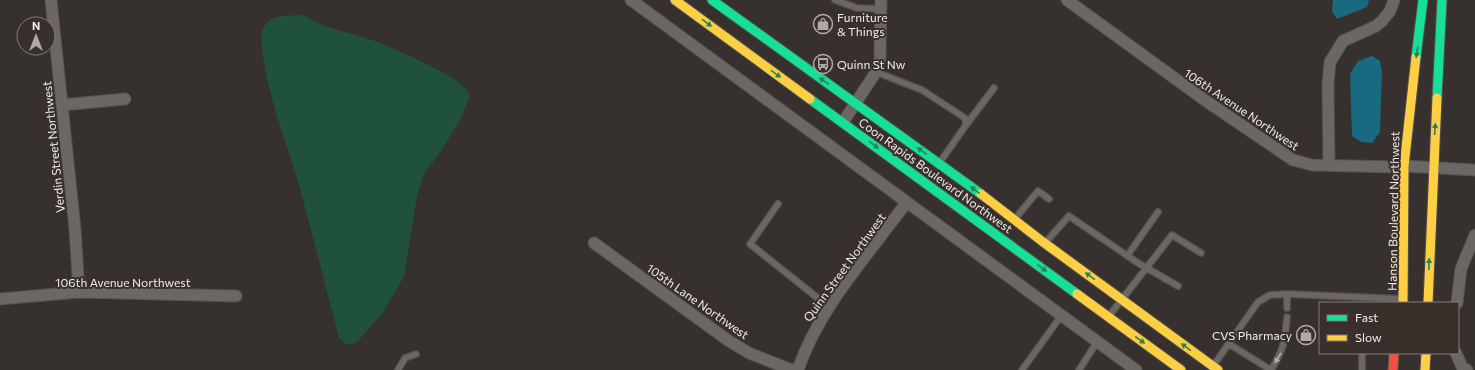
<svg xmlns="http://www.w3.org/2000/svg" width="1475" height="370" viewBox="0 0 1475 370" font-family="Commissioner,sans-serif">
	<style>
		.green { fill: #20523b }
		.water { fill: #196980 }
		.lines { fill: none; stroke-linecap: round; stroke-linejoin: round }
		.lane-casing { stroke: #54504e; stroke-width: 8 }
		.street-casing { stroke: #54504e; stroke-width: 13 }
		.fast-casing { stroke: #54504e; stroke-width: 11 }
		.slow-casing { stroke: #54504e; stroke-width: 11 }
		.jam-casing { stroke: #54504e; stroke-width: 11 }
		.lane { stroke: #6b6765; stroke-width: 5.5 }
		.street { stroke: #6b6765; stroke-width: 11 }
		.fast { stroke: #16e098; stroke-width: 9 }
		.slow { stroke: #ffcf43; stroke-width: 9 }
		.jam { stroke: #f24e42; stroke-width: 9 }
		.oneway { fill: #2a7f5c }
		.oneway2 { fill: #b5b0ad }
		.labels { text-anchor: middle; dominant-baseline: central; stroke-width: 4; stroke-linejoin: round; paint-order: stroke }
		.poi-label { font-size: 12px; fill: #f2ebe8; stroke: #3a302b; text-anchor: start }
		.street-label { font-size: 12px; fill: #f2ebe8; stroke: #3a302b }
	</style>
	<rect width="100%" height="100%" fill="#36312e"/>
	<path class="green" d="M303 15C326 30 350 32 375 41 396 49 415 58 434 68 448 75 463 82 470 96L461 118 441 151 423 175 417 196 404 276 384 311 357 342 347 345 339 338 337 330C324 281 312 231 298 182 286 141 269 99 263 56 262 47 259 32 266 24 273 14 292 16 303 15Z"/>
	<path class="water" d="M1333 0H1369L1367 7 1337 19 1332 11Z
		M1372 56 1380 61 1382 71 1380 132 1372 143 1361 142 1352 136 1350 74 1358 61Z"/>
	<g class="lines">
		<g class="lane-casing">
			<path id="lane" d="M835 0 857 8 881 9
				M876 72 922 90 965 118 966 125 940 162
				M966 125 994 88
				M778 204 750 244 829 307
				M1014 220 1038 191 1049 199
				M1045 243 1069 216 1138 263 1178 286
				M1127 256 1158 212
				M1287 294V308
				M1109 316 1172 235 1201 253
				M1229 344 1271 370
				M1362 353V370
				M1213 366 1258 302 1270 295 1287 294 1403 299
				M398 370 405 358 416 354
				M1022 370 1061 316
				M1079 370 1097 342
				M1271 370C1284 349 1285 342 1287 317"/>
		</g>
		<g class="street-casing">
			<path id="street" d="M51 0 75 229 79 292
				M631 0 1136 370
				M1067 0 1206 101 1293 160 1312 165 1394 167 1404 166 1475 170
				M62 105 125 99
				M843 122 876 72 880 59 881 0
				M1329 165 1328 84 1330 62 1343 41 1376 26 1382 21 1390 11 1394 0
				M594 243 729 341 749 353 792 370
				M0 299 79 292 236 296
				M1457 303 1461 269 1475 235
				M1456 353 1462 367 1467 370
				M798 370C818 309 868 255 906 203"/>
		</g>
		<g class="fast-casing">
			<path id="fast" d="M712 0 981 194
				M1416 57 1423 0
				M1437 98 1442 0
				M810 99 1077 294"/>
		</g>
		<g class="slow-casing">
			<path id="slow" d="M675 0 810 99
				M981 194 1043 242 1218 370
				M1077 294 1181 370
				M1403 303 1404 166 1416 57
				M1428 303 1437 98
				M1425 370 1426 353"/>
		</g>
		<g class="jam-casing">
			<path id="jam" d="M1393 370 1394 353"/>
		</g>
		<use href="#lane" class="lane"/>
		<use href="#street" class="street"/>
		<use href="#fast" class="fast"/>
		<use href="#slow" class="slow"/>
		<use href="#jam" class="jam"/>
	</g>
	<defs><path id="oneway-solid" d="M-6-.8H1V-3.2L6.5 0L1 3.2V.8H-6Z"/></defs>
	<g class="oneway">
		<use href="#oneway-solid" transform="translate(707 23) rotate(36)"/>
		<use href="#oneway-solid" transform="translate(1417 52) rotate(98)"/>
		<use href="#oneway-solid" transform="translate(776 74) rotate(36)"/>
		<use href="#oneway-solid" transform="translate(824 81) rotate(-145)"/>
		<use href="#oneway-solid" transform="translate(1435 129) rotate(-86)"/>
		<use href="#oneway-solid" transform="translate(874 145) rotate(36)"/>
		<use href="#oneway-solid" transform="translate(922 151) rotate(-145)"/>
		<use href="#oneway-solid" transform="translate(975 190) rotate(-142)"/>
		<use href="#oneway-solid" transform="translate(1429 264) rotate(-88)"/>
		<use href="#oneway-solid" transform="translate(1042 268) rotate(36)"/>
		<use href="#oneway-solid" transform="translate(1090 276) rotate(-144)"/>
		<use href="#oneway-solid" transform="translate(1140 340) rotate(36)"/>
		<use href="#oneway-solid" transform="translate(1186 347) rotate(-144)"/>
	</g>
	<use class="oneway2" href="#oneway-solid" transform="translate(1278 358) rotate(122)"/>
	<defs>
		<g id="shop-ring" transform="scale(1)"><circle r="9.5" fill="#3a302b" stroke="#b0aaa7" stroke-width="1.5"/><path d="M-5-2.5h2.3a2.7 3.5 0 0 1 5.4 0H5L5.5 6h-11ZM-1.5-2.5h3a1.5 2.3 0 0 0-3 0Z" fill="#b0aaa7"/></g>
		<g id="bus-ring" transform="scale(1)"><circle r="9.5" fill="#3a302b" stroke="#b0aaa7" stroke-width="1.5"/><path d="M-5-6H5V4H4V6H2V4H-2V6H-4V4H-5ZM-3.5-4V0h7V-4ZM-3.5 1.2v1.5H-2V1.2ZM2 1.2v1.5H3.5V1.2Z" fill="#b0aaa7"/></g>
	</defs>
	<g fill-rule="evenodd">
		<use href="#shop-ring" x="823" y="24"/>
		<use href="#bus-ring" x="823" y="64"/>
		<use href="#shop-ring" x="1306" y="335"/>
	</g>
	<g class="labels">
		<g class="poi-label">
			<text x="837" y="17">Furniture<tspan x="837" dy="14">&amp; Things</tspan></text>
			<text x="837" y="64">Quinn St Nw</text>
			<text x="1292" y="335" text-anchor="end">CVS Pharmacy</text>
		</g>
		<g class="street-label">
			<text transform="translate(1242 109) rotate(34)">106th Avenue Northwest</text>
			<text transform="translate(53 147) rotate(-96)">Verdin Street Northwest</text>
			<text transform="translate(936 175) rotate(36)">Coon Rapids Boulevard Northwest</text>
			<text transform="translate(1393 211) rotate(-89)">Hanson Boulevard Northwest</text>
			<text transform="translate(844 267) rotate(-54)">Quinn Street Northwest</text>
			<text x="123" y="282">106th Avenue Northwest</text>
			<text transform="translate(698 301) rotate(35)">105th Lane Northwest</text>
		</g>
	</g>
	<rect x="1319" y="302" width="140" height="52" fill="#3a302b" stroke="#847b77"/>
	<rect x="1327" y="315" width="20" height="6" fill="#16e098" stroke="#847b77"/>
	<text x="1355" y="322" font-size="12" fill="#f2ebe8">Fast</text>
	<rect x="1327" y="335" width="20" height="6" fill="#ffcf43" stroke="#847b77"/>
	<text x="1355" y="342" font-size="12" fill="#f2ebe8">Slow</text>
	<g transform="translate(36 36)"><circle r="19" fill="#3a302b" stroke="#847b77"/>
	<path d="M0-3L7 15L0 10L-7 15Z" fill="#b0aaa7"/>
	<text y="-6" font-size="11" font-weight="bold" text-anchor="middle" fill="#f2ebe8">N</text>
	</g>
</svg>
